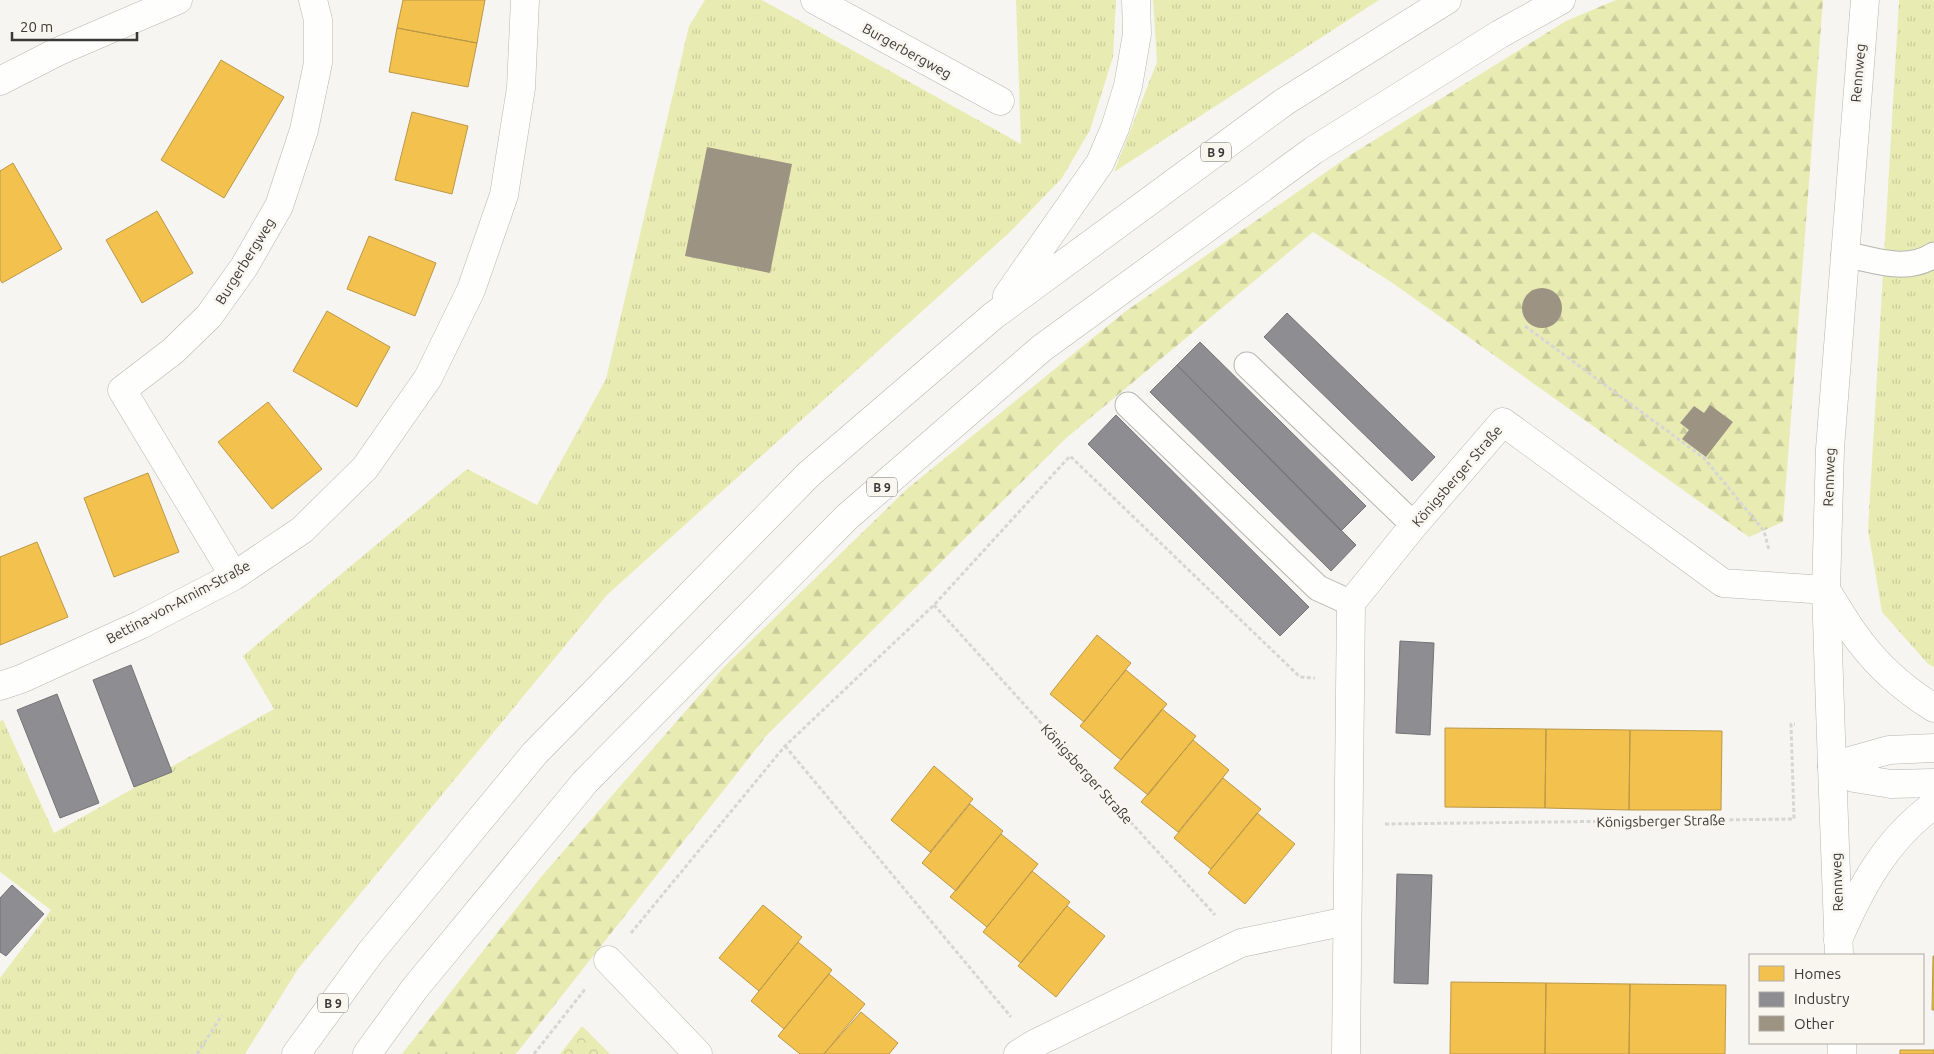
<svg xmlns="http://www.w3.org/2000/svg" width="1934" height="1054" viewBox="0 0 1934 1054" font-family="Ubuntu,sans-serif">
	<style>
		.grass { fill: url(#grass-tufts) }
		.forest { fill: url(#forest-firs) }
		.park { fill: url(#park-crowns) }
		.homes { fill: #f2c14e; stroke: #bb9847 }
		.industry { fill: #8d8d92; stroke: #747476 }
		.building { fill: #9d9383 }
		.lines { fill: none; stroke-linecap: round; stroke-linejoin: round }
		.service-casing { stroke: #b6b5b1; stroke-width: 27 }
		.minor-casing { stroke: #b6b5b1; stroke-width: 29 }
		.tertiary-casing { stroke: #b6b5b1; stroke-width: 29 }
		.secondary-casing { stroke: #b6b5b1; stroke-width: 29 }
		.trunk-casing { stroke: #b6b5b1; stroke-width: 29 }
		.path { stroke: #d6d6d4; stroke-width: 3; stroke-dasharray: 4 2.5; stroke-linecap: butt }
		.service { stroke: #fefefd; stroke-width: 25 }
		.minor { stroke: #fefefd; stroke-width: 28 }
		.tertiary { stroke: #fefefd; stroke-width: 28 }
		.secondary { stroke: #fefefd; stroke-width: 28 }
		.trunk { stroke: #fefefd; stroke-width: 28 }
		.labels { text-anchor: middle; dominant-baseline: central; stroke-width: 5; stroke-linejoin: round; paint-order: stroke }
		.shield { fill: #f9f6ef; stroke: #73726e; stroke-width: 1 }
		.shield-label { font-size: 12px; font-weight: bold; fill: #3a3936 }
		.street-label { font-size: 14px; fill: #3a3936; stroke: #f9f6ef }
	</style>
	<defs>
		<pattern id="grass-tufts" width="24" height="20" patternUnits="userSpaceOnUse" patternTransform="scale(1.25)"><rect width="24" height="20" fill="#e9ecb2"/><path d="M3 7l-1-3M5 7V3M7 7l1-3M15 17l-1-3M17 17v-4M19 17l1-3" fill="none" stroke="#c9cb9a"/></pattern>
		<pattern id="forest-firs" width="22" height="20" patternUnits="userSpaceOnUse" patternTransform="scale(1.25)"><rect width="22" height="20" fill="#e9ecb2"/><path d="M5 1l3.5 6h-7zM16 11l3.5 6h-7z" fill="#c9cb9a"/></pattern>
		<pattern id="park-crowns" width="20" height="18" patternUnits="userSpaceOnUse" patternTransform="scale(1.25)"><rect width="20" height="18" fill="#e9ecb2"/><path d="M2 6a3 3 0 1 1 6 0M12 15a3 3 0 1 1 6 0" fill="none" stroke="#c9cb9a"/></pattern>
	</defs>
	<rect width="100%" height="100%" fill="#f7f5f1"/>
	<path class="grass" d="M705 0H762L1021 144 1016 0H1116L1113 57 1090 130 1062 178 1010 232 607 595 298 969 245 1054H0V978L51 910 0 872V721L3 720 54 833 274 709 243 656 467 469 537 505 606 379 689 26Z
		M1153 0H1379L1114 172 1157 62Z
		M1899 0H1934V667L1928 664 1882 612 1868 530Z"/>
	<path class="forest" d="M1616 0H1823L1783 522 1749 537 1394 284 1313 232 1065 439 767 735 516 1054H402L541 877 725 666 907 489 1126 311 1352 154 1566 21Z"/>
	<path class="park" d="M582 1026 610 1054H560Z"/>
	<path class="homes" d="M403 0H485L477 43 397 28Z
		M397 28 477 43 468 87 389 72Z
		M221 60 284 97 224 198 161 160Z
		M412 112 468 126 452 194 395 180Z
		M13 163 62 249 2 283 0 279V171Z
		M157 211 193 273 142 303 106 240Z
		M369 236 436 263 415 316 347 289Z
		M327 311 390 347 357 407 293 371Z
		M268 402 322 469 272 509 218 442Z
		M148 473 179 552 114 577 84 498Z
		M37 542 68 617 0 645V557Z
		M1097 635 1131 663 1084 722 1050 694Z
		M1126 670 1167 704 1121 760 1080 726Z
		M1162 709 1196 736 1148 795 1114 768Z
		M1445 728 1546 729 1545 808 1445 807Z
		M1546 729 1630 730 1629 810 1545 808Z
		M1630 730 1722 731 1721 810H1629Z
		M1193 740 1229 770 1178 832 1141 802Z
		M934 766 973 799 930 852 891 820Z
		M1223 778 1261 809 1211 869 1174 838Z
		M970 804 1003 831 956 891 922 863Z
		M1257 813 1295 844 1245 904 1208 873Z
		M1001 834 1038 864 987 927 950 897Z
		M1032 871 1070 902 1021 963 983 932Z
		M763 905 802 937 759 991 719 958Z
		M1067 906 1105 936 1056 997 1018 966Z
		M798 942 832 970 784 1029 751 1001Z
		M1933 956H1934V1010H1932Z
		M829 974 865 1004 824 1054H800L778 1036Z
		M1451 982 1546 983 1545 1054H1450Z
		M1546 983 1630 984 1629 1054H1545Z
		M1630 984 1726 985 1725 1054H1629Z
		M861 1012 898 1043 889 1054H824Z
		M1900 1050H1934V1054H1900Z"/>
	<path class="industry" d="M1287 313 1435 457 1412 481 1264 337Z
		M1200 342 1366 506 1341 531 1177 365Z
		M1177 365 1356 545 1331 571 1150 392Z
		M1116 415 1309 607 1280 636 1088 444Z
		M1400 641 1434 643 1430 735 1396 733Z
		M131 665 172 772 134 787 93 680Z
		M57 694 99 803 60 818 17 710Z
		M1397 874 1432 875 1428 984 1394 983Z
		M12 885 44 914 6 956 0 952V898Z"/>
	<path class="building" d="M707 147 792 164 770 273 685 256Z
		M1522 308a20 20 0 1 1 40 0a20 20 0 1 1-40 0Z
		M1710 405 1733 422 1706 457 1682 439 1689 430 1680 423 1694 406 1704 413Z"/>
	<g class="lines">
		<g class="service-casing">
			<path id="service" d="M1844 254C1874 260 1906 273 1934 255
				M1247 365 1414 525
				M1128 405 1318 588 1351 603"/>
		</g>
		<g class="minor-casing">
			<path id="minor" d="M815 0 1000 101
				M0 81 57 52 178 0
				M234 576 122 390 173 351 209 316 244 267 279 206 304 130 318 63V20L313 0
				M0 686 21 679 140 625 234 576 302 530 365 468 428 378 471 290 504 195 521 88 525 0
				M608 960 698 1054
				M1018 1054 1034 1044 1241 943 1347 921
				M1346 1054 1351 603 1414 525 1503 422 1723 583 1826 590"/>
		</g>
		<g class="tertiary-casing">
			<path id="tertiary" d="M1832 766 1839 955
				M1842 1043V1054"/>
		</g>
		<g class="secondary-casing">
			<path id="secondary" d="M1832 766 1826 590 1830 449 1865 0"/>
		</g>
		<g class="trunk-casing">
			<path id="trunk" d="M1007 296 1100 163 1115 128 1128 86 1137 34 1136 0
				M1826 590C1838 608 1848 627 1861 643 1880 668 1907 691 1934 708
				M1832 766 1854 778 1891 784 1934 783
				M1832 766 1889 750 1934 748
				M1838 940C1860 888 1887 838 1934 805
				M296 1054 370 953 535 753 809 474 993 316 1284 102 1447 0
				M367 1054 415 988 585 782 847 517 1042 348 1314 150 1500 34 1561 0"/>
		</g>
		<path class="path" d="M1525 326 1704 458 1764 531 1769 550
			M934 605 1215 915
			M785 746 1011 1017
			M1385 824 1794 819 1791 724H1795
			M631 933 785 746 934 605 1070 456 1300 677 1315 678
			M197 1054 222 1015
			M534 1054 586 988"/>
		<use href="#service" class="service"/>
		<use href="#minor" class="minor"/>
		<use href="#tertiary" class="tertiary"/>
		<use href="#secondary" class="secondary"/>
		<use href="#trunk" class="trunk"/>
	</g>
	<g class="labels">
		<g class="shield">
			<rect x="1201" y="142.5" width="30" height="19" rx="4"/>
			<rect x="867" y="477.5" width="30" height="19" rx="4"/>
			<rect x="318" y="993.5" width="30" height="19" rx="4"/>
		</g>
		<g class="shield-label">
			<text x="1216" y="152">B 9</text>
			<text x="882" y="487">B 9</text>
			<text x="333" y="1003">B 9</text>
		</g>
		<g class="street-label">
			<text transform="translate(907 51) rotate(29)">Burgerbergweg</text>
			<text transform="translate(1858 73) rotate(-85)">Rennweg</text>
			<text transform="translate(245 261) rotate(-58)">Burgerbergweg</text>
			<text transform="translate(1457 476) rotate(-49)">Königsberger Straße</text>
			<text transform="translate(1829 477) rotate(-88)">Rennweg</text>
			<text transform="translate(178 602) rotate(-28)">Bettina-von-Arnim-Straße</text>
			<text transform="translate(1087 774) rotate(48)">Königsberger Straße</text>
			<text transform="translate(1661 821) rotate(-1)">Königsberger Straße</text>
			<text transform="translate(1837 882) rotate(-92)">Rennweg</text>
		</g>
	</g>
	<rect x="1749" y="954" width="175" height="90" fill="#f9f6ef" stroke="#adaaa5"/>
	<rect x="1759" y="966" width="25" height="15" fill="#f2c14e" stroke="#adaaa5"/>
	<text x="1794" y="979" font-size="15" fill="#3a3936">Homes</text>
	<rect x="1759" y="992" width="25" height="15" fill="#8d8d92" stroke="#adaaa5"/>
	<text x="1794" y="1004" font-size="15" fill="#3a3936">Industry</text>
	<rect x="1759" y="1016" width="25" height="15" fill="#9d9383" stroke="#adaaa5"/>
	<text x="1794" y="1029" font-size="15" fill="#3a3936">Other</text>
	<path d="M12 32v8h125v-8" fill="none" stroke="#3a3936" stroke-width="2.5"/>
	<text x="20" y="32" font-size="15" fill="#3a3936" stroke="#f9f6ef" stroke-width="4" paint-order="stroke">20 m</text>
</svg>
